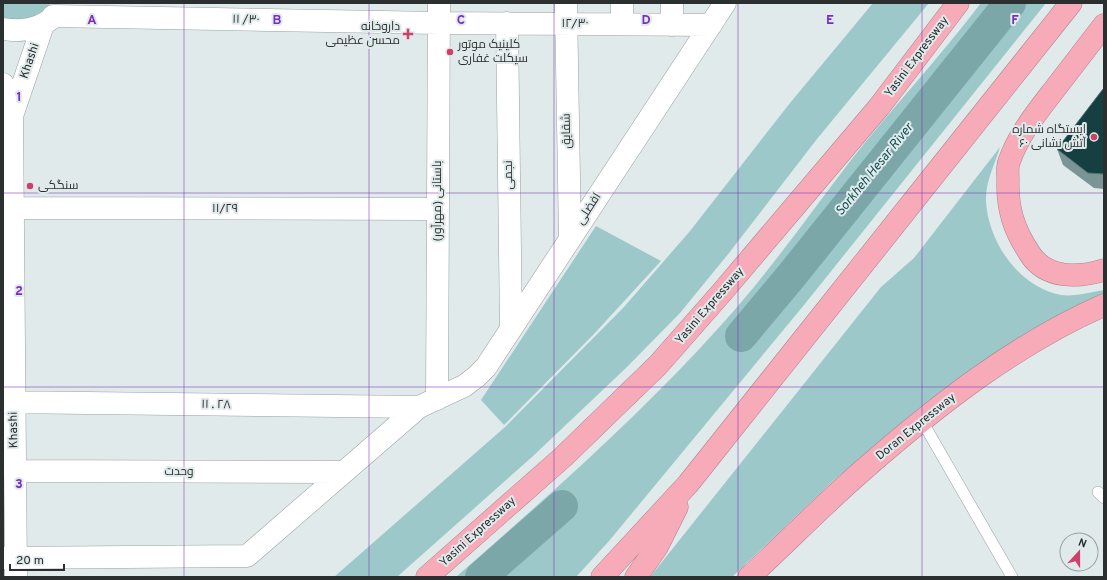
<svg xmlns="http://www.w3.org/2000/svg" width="1107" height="580" viewBox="0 0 1107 580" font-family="Overpass,Cairo,sans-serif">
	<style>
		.green { fill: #9dc8c9 }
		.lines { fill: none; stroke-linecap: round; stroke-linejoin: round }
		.river { stroke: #7ca7a8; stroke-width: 32 }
		.lane-casing { stroke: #98a1a1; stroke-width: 12 }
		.street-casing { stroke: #98a1a1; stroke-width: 23 }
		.highway-casing { stroke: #b08089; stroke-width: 23 }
		.lane { stroke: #fff; stroke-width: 11 }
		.street { stroke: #fff; stroke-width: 22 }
		.highway { stroke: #f7abb9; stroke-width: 22 }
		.wall { fill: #7b9596 }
		.building { fill: #154042; stroke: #527375 }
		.grid { fill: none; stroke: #7b2cbf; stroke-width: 1; stroke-opacity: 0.55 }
		.poi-dot { fill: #ce4069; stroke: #e1eaeb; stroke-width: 1.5 }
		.labels { text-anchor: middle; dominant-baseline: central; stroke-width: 4; stroke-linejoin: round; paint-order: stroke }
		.street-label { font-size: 12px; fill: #2b2f2f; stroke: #e1eaeb }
		.poi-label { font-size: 12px; fill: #2b2f2f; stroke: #e1eaeb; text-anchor: end }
		.water-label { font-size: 13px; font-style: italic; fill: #105052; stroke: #e1eaeb }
		.grid-label { font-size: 13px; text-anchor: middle; font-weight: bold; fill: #7b2cbf; stroke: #e1eaeb; stroke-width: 4; stroke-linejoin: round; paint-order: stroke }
	</style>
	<rect width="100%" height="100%" fill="#e1eaeb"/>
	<path class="green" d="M3 3H51C38 19 22 20 3 20Z
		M873 3H929L817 139 729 253 680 313 627 367 532 457 397 577H334L505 427 624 307 690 231 790 103Z
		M981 3H1046L804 305 609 541 576 577H456C548 496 641 415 723 323 769 272 809 215 851 160 893 107 940 57 981 3Z
		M1000 147C995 164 985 183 986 201 988 242 1019 287 1061 295 1075 297 1091 292 1104 290V297L911 416 834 480 732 577H650L881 287 914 258Z
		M596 226 661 261 594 334 504 425 481 400Z"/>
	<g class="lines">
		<path class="river" d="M741 336 792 275 1010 3
			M481 577 562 506"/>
		<g class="lane-casing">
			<path id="lane" d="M922 421 1012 577
				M1098 492 1104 498"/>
		</g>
		<g class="street-casing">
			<path id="street" d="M566 3 570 239
				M53 16 439 23 711 25
				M507 23 511 327
				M622 24V3
				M672 25V3
				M3 29C21 32 36 30 51 19
				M3 84 12 116
				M3 208 438 209
				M437 399 439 3
				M3 402 419 407
				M15 471 344 472
				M3 558 247 556 419 407 464 386 476 377 486 367 725 3
				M16 577 12 116 43 25"/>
		</g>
		<g class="highway-casing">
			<path id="highway" d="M1104 25C1087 47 1071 68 1054 90 1037 112 1018 135 1009 162 1007 167 1008 174 1008 180 1007 209 1014 230 1030 254 1046 279 1079 278 1104 270
				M427 577 563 457 658 365 723 291 879 107 958 3
				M602 577 688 484 1071 3
				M636 577 657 547 677 507
				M749 577C787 542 823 505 862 471 935 407 1015 344 1104 305"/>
		</g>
		<use href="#lane" class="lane"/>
		<use href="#street" class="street"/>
		<use href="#highway" class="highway"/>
	</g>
	<path class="wall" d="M1104 89V189L1094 188 1063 165 1057 149Z"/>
	<path class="building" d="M1103 89H1104V174L1088 173 1057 149Z"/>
	<path class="grid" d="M184 3V577M369 3V577M554 3V577M738 3V577M922 3V577M3 193H1104M3 387H1104"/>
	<g class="poi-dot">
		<path d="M406 28h4v4h4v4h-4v4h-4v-4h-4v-4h4z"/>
		<circle cx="450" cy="52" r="4"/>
		<circle cx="1094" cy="137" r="4"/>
		<circle cx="30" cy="186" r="4"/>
	</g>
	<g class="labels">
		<g class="street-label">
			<text transform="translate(246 20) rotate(1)">۱۱ /۳۰</text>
			<text x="575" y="24">۱۲/۳۰</text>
			<text transform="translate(917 57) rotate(-53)">Yasini Expressway</text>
			<text transform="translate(30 61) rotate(-71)">Khashi</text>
			<text transform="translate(567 131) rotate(-91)">شقایق</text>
			<text transform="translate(509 175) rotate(-91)">نجمی</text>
			<text transform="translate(438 201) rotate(-90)">باستانی (مهرآور)</text>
			<text x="225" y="209">۱۱/۲۹</text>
			<text transform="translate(589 209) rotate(-57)">افضلی</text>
			<text transform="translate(710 306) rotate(-49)">Yasini Expressway</text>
			<text transform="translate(216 405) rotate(1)">۱۱ . ۲۸</text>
			<text transform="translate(916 427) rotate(-39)">Doran Expressway</text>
			<text transform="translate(14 430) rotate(-91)">Khashi</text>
			<text x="179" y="472">وحدت</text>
			<text transform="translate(478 532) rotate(-42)">Yasini Expressway</text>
		</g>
		<g class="poi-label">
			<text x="400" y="27">داروخانه<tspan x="400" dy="14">محسن عظیمی</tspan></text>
			<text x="458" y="45" text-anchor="start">کلینیک موتور<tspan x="458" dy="14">سیکلت غفاری</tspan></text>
			<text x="1086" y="130">ایستگاه شماره<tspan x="1086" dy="14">۶۰ آتش نشانی</tspan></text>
			<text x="38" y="186" text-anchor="start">سنگکی</text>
		</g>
		<g class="water-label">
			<text transform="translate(875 170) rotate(-51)">Sorkheh Hesar River</text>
		</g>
	</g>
	<g class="grid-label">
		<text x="92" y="24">A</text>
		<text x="277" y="24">B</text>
		<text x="461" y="24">C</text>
		<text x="646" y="24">D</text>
		<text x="830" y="24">E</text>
		<text x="1015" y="24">F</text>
		<text x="19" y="101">1</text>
		<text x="19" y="295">2</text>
		<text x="19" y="488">3</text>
	</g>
	<rect width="1107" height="580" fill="none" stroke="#2b2f2f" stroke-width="8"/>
	<g transform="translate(1079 552) rotate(21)"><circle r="19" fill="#e1eaeb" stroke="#989fa0"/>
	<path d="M0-3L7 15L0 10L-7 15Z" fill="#ce4069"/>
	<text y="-6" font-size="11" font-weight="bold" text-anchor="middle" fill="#2b2f2f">N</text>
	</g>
	<path d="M10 564v6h54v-6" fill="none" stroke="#2b2f2f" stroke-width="2"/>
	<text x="16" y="564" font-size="12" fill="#2b2f2f" stroke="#e1eaeb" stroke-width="3" paint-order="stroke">20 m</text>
</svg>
